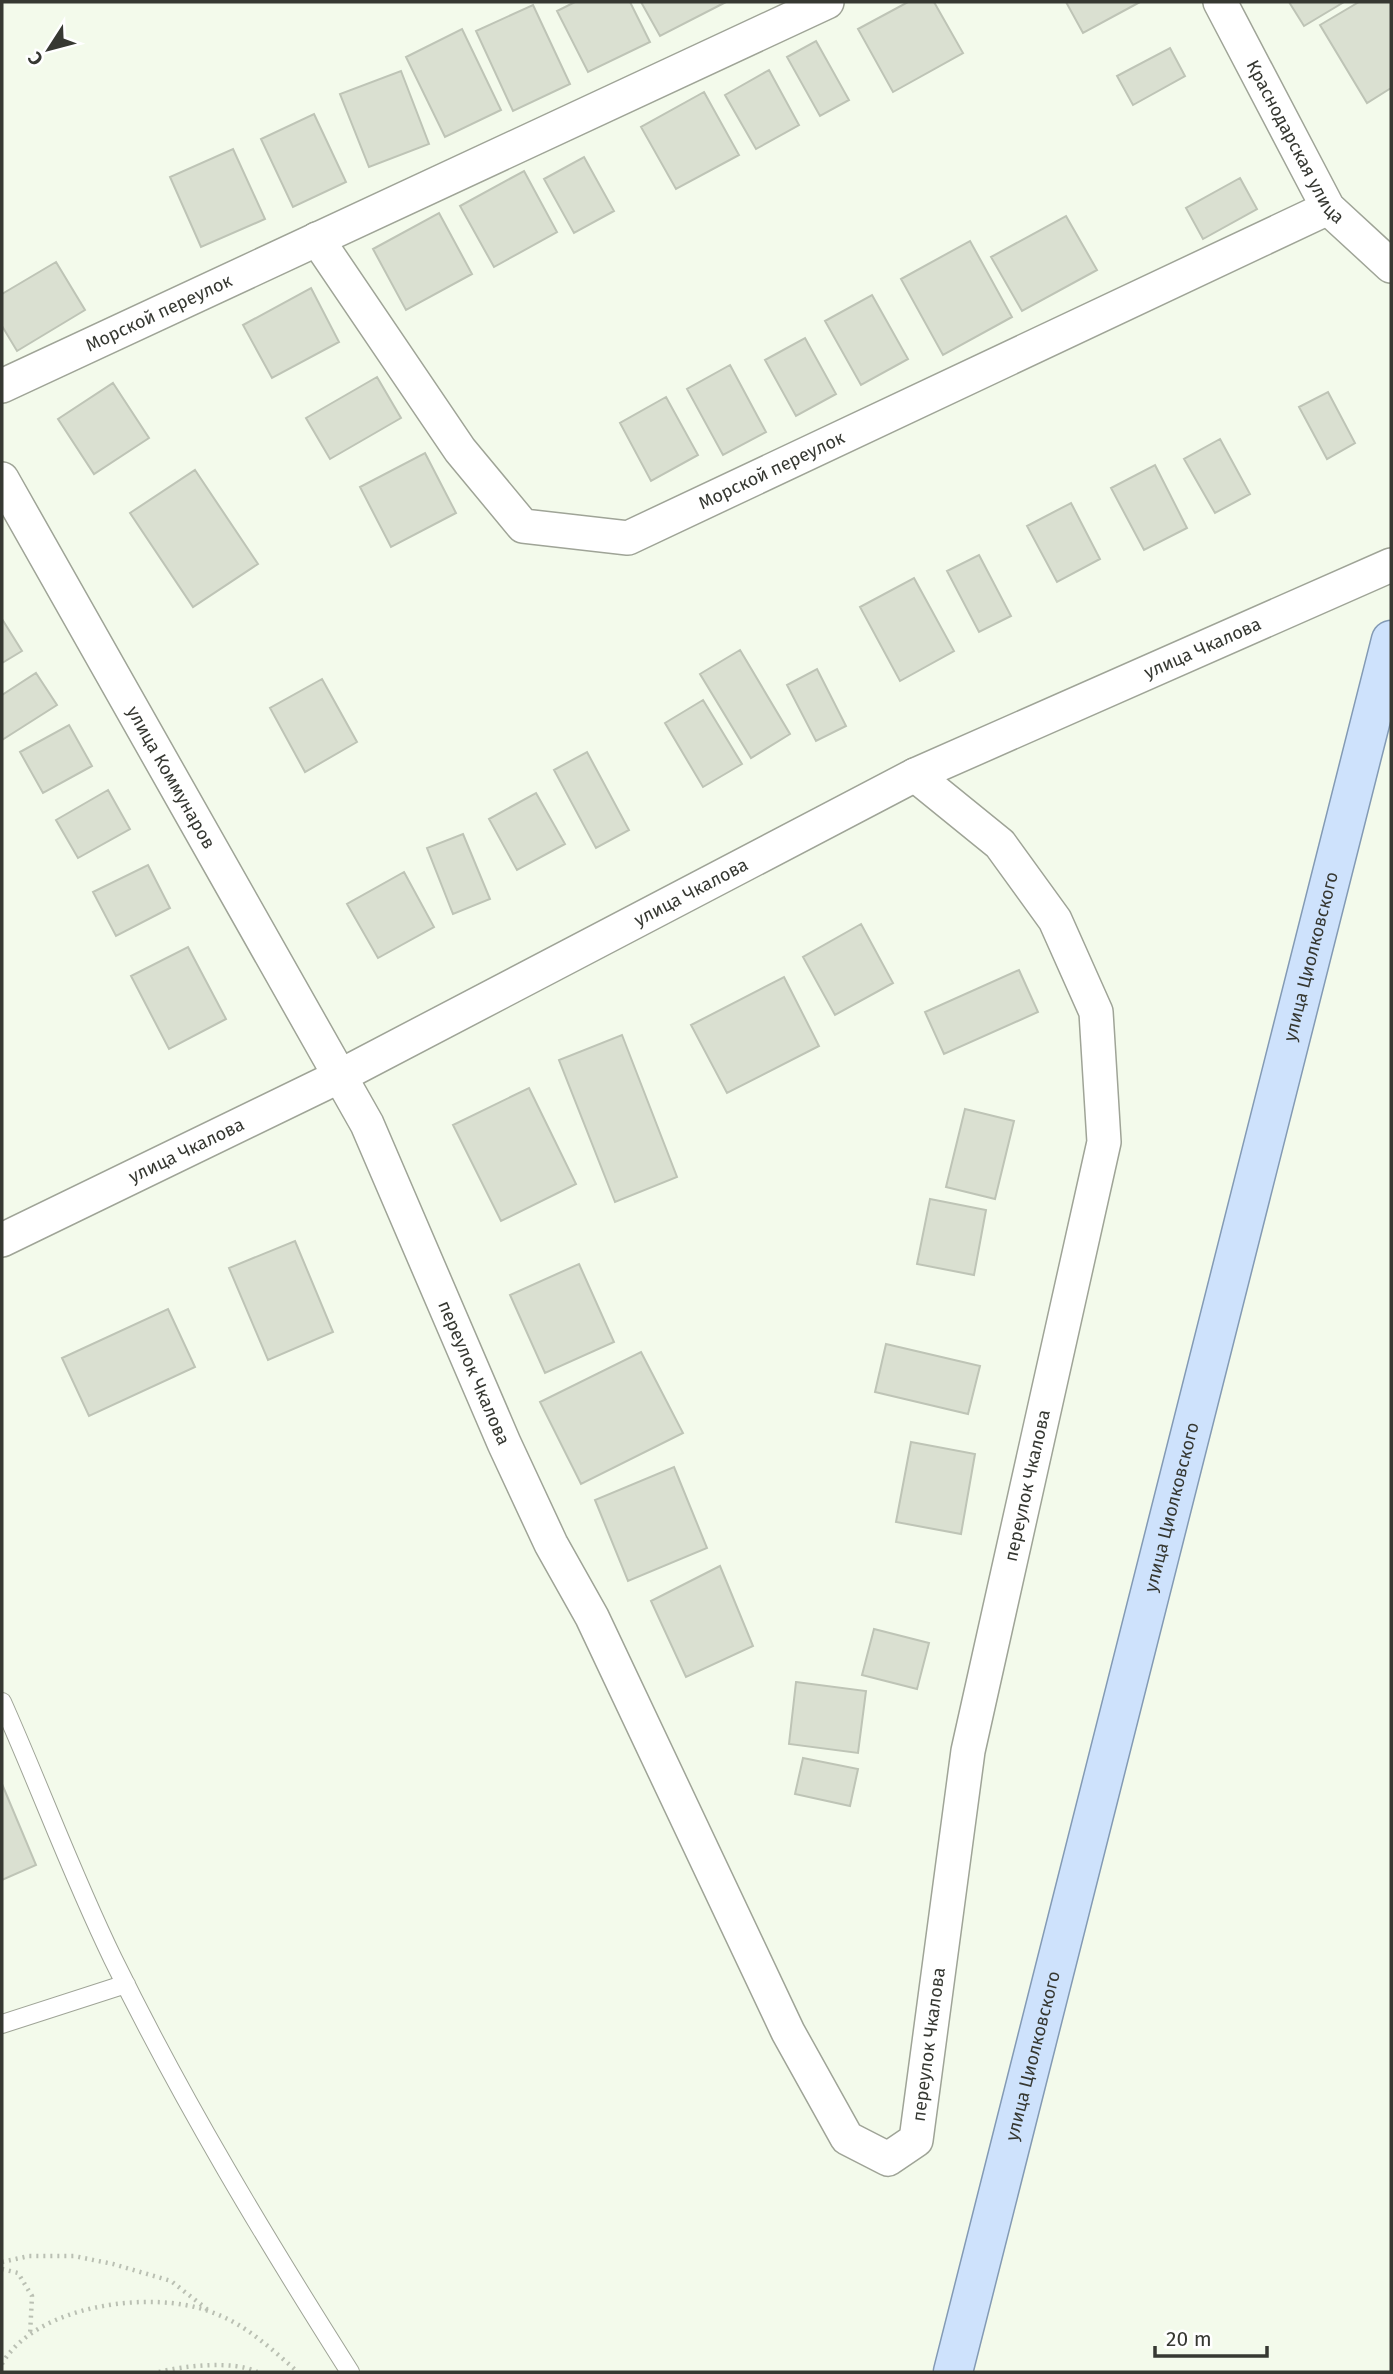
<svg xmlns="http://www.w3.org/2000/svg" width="1393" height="2374" viewBox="0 0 1393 2374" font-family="'Fira Sans',sans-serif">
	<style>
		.building { fill: #dae0d1; stroke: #bec4b6; stroke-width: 2 }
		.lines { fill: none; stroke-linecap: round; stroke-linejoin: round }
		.lane-casing { stroke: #9fa497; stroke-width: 20 }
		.street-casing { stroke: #9fa497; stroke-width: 36 }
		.primary-casing { stroke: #839ab4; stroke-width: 41 }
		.path { stroke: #bac0b3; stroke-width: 4.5; stroke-dasharray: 2 5; stroke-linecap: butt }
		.lane { stroke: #fff; stroke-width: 18 }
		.street { stroke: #fff; stroke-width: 33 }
		.primary { stroke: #cee2fc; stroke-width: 38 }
		.labels { text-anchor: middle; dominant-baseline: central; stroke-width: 7; stroke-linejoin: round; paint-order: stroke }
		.street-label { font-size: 18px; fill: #363832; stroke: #fff }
	</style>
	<rect width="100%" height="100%" fill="#f3faeb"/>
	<path class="building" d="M575 2H630L650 42 588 72 557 11Z
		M641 2H726L660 36Z
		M908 2H934L963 53 893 92 858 29Z
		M1066 2H1140L1083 33Z
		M1289 2H1344L1304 26Z
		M1359 2H1391V88L1367 103 1320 25Z
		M533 5 570 84 513 111 476 31Z
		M462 29 501 110 445 137 406 57Z
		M816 41 849 100 820 116 787 57Z
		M1170 48 1185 76 1133 105 1117 76Z
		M769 70 799 125 756 149 725 95Z
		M401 71 429 144 369 167 340 94Z
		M704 92 739 155 676 189 641 127Z
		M314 114 346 182 293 207 261 139Z
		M233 149 265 219 201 247 170 177Z
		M584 157 614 211 574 233 544 179Z
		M524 171 557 232 494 267 460 206Z
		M1240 178 1257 209 1203 239 1186 208Z
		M439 213 472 274 406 310 373 249Z
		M1066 216 1097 270 1022 311 991 257Z
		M970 241 1012 317 943 355 901 279Z
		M56 262 85 310 17 351 2 326V294Z
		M311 288 339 342 272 378 243 325Z
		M872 295 908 359 861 385 825 321Z
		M805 338 836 394 796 416 765 360Z
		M730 365 766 432 723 455 687 389Z
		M377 377 401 418 330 459 306 418Z
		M113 383 149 438 94 474 58 419Z
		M1328 392 1355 443 1327 459 1299 407Z
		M666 397 698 455 651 481 620 423Z
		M1220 439 1250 494 1215 513 1184 459Z
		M425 453 456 513 391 547 360 487Z
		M1155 465 1187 528 1144 550 1111 488Z
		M195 470 258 564 193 607 130 513Z
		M1071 503 1100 559 1057 582 1027 526Z
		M979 555 1011 616 979 632 947 571Z
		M914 578 954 651 900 681 860 607Z
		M2 619 22 651 2 663Z
		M740 650 790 734 751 758 700 674Z
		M817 669 846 726 816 741 787 685Z
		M36 673 57 705 2 740V695Z
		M322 679 357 742 305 772 270 708Z
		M703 700 742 764 703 787 665 723Z
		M69 725 92 766 43 793 20 752Z
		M587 752 629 830 596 848 554 770Z
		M108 790 130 829 78 858 56 820Z
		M536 793 565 844 517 870 489 819Z
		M463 834 490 899 453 914 427 848Z
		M148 865 170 908 116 936 93 892Z
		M404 872 434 927 378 958 347 904Z
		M861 924 893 983 835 1015 803 957Z
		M188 947 226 1019 169 1049 131 976Z
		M1019 970 1038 1012 944 1054 925 1012Z
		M784 977 819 1046 727 1093 691 1025Z
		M622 1035 677 1177 615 1202 559 1060Z
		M529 1088 576 1184 501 1221 453 1125Z
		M965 1109 1014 1121 995 1199 946 1187Z
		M930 1199 986 1210 974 1275 917 1264Z
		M295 1241 333 1332 268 1360 229 1268Z
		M579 1264 614 1342 545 1373 510 1295Z
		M168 1309 195 1367 89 1416 62 1358Z
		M886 1344 980 1366 968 1414 875 1392Z
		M641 1352 683 1433 581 1484 540 1402Z
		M911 1442 975 1454 961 1534 896 1522Z
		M674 1467 707 1548 628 1581 595 1500Z
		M720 1566 753 1646 686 1677 651 1601Z
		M874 1629 929 1643 917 1689 862 1675Z
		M796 1682 866 1691 858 1753 789 1744Z
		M803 1758 858 1769 850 1806 795 1794Z
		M2 1784 36 1865 2 1880Z"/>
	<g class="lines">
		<g class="lane-casing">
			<path id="lane" d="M2 1702C40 1787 72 1875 113 1959 183 2102 265 2238 350 2372
				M2 2024 126 1984"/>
		</g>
		<g class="street-casing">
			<g id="street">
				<path id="s1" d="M1220 2 1328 208 1391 266"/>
				<path id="s2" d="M317 239 460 450 523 526 628 538 1328 208"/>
				<path id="s3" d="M2 386 827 2"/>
				<path id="s4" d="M2 479 367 1124 504 1443 551 1544 592 1617 788 2032 847 2138 888 2159 916 2140 968 1751 1104 1142 1096 1012 1055 920 1000 844 915 775"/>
				<path id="s5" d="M2 1240 340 1076 915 775 1391 565"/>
			</g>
		</g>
		<g class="primary-casing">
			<g id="primary">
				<path id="s6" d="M953 2372 1391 640"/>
			</g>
		</g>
		<path class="path" d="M2 2262 29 2256H74L113 2264 171 2281 208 2310
			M2 2269 18 2273 32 2296 30 2335
			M2 2364C35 2305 152 2289 211 2312 246 2324 271 2349 298 2372
			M159 2372C183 2366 234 2360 257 2372"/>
		<use href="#lane" class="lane"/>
		<use href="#street" class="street"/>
		<use href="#primary" class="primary"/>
	</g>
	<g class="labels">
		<g class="street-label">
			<text stroke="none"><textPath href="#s1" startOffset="159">Краснодарская улица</textPath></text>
			<text stroke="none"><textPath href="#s3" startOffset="173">Морской переулок</textPath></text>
			<text stroke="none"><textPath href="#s2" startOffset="618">Морской переулок</textPath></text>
			<text stroke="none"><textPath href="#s5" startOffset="1339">улица Чкалова</textPath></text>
			<text stroke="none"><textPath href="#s4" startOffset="343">улица Коммунаров</textPath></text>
			<text stroke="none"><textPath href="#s5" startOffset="772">улица Чкалова</textPath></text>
			<text stroke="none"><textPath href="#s6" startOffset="1460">улица Циолковского</textPath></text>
			<text stroke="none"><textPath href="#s5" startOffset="205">улица Чкалова</textPath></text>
			<text stroke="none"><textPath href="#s4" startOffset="1012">переулок Чкалова</textPath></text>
			<text stroke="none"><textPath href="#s4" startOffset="2608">переулок Чкалова</textPath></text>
			<text stroke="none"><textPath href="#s6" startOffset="892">улица Циолковского</textPath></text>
			<text stroke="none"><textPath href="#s4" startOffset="2040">переулок Чкалова</textPath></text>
			<text stroke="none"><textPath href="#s6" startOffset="326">улица Циолковского</textPath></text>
		</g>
	</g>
	<rect width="1393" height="2374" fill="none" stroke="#363832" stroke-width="7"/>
	<g transform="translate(49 49) rotate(234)" stroke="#ffffff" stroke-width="5" paint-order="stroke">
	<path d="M0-5L12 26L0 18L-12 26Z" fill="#363832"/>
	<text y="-10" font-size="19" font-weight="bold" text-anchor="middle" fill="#363832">С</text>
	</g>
	<path d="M1155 2346v10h112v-10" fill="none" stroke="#363832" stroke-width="3.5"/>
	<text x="1166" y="2346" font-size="21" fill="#363832" stroke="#ffffff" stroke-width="5" paint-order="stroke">20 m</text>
</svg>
